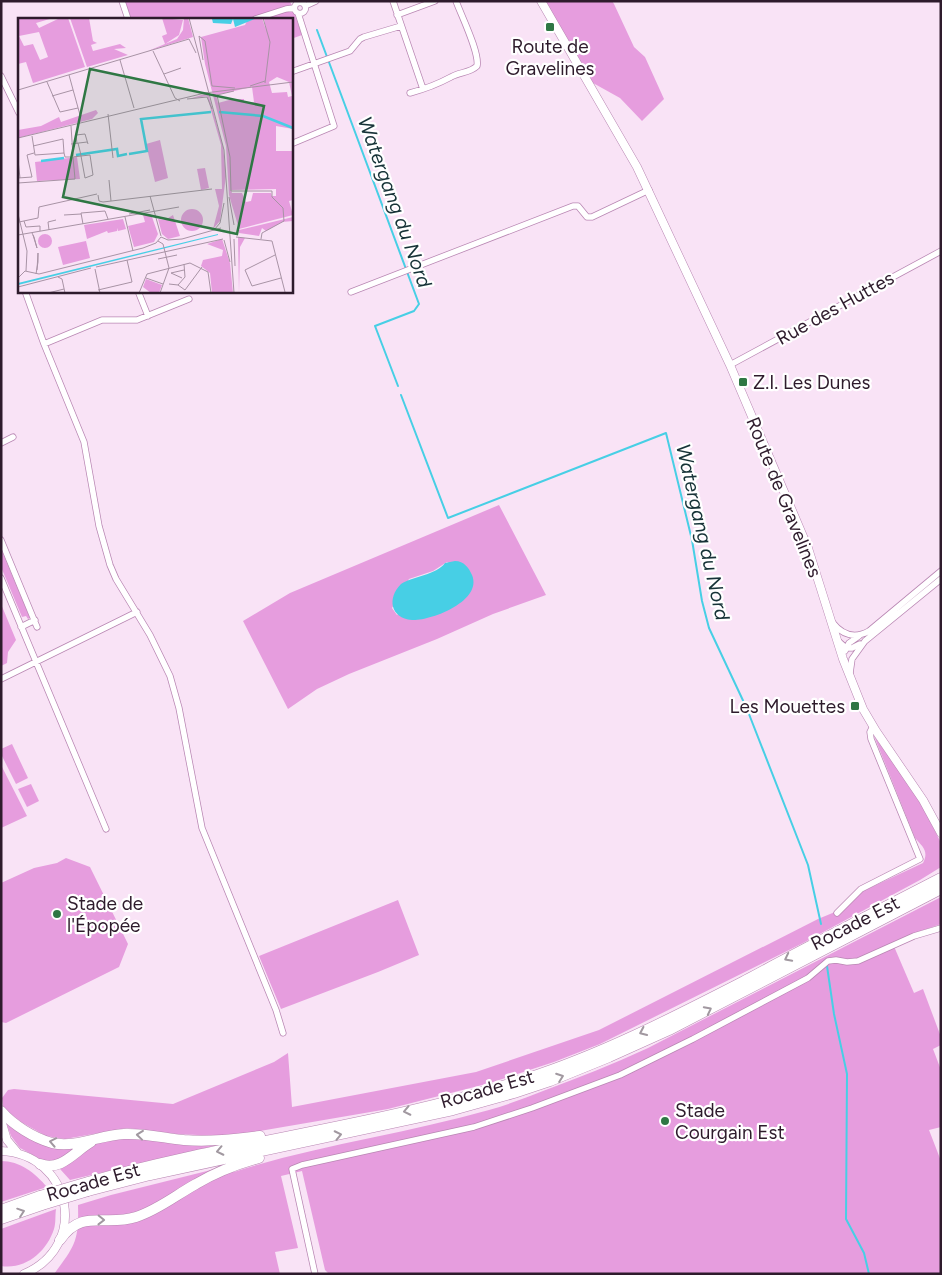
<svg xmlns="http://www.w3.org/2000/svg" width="942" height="1275" viewBox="0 0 942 1275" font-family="Figtree,sans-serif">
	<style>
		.green { fill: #e69dde; fill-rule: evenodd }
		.water { fill: #47cfe5 }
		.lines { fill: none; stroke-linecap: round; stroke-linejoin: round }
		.stream { stroke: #47cfe5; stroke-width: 2 }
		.street-casing { stroke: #b987b3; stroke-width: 7 }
		.secondary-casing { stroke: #b987b3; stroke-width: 9 }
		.highway-casing { stroke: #b987b3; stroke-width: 11 }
		.street { stroke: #fff; stroke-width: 5.5 }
		.secondary { stroke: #fff; stroke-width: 8 }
		.highway { stroke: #fff; stroke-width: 10 }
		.highway-bridge-casing { stroke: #b987b3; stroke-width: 11; stroke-linecap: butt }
		.highway-bridge { stroke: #fff; stroke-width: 10 }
		.oneway { stroke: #a198a0 }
		.poi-dot { fill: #2f7744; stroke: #fff; stroke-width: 2 }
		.labels { text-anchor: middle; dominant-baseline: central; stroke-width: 4.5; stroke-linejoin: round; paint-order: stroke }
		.poi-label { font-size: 19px; fill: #2e1b2c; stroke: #fff; text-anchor: start }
		.street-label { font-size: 19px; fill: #2e1b2c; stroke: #fff }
		.water-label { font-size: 20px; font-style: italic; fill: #173338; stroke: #fff }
		.inset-river { fill: none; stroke: #47cfe5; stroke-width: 2.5 }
		.inset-road { fill: none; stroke: #a893a5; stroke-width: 1 }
		.view { fill: #2f7744; fill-opacity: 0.15; stroke: #2f7744; stroke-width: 2.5 }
		.inset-edge { fill: none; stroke: #2e1b2c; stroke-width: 2.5 }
	</style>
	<rect width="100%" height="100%" fill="#f9e3f6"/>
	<path class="green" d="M125 1H290L302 35 291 39V19H130Z
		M545 1H612L614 4 634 47 645 57 664 99 642 121 620 98 593 83Z
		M499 505 546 595 493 614 437 639 349 674 317 689 288 709 243 621 290 593ZM447 562 449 563 397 615 392 608 409 579 433 571Z
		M1 549 30 618 28 619 26 616 22 617 1 567Z
		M1 604 16 640 8 652 7 663 1 666Z
		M874 736 917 796 933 827 941 843V867L920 880 803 943 600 1044 554 1062 490 1083 388 1109 254 1132 218 1136 177 1134 127 1128 65 1139 46 1136 21 1122 7 1111 3 1106 2 1098 8 1090 14 1089 173 1104 274 1062 288 1053 292 1107 476 1072 599 1030 818 919 847 907 861 892 923 863C929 851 923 847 915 838Z
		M12 744 28 778 16 784 1 754V749Z
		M1 765 27 816 1 828Z
		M31 784 39 801 27 807 18 789Z
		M66 858 90 867 128 944 119 967 6 1023 1 1022V883L34 868 57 863Z
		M941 897V924L912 934 893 944 914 993 923 989 941 1037V1045L933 1049 941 1070V1127L929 1130 941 1161V1274H329L325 1270 302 1171 281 1176 298 1248 275 1252 280 1274H54C75 1246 79 1241 78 1205L111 1195 223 1167 234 1172C317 1145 405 1134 489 1110 507 1105 525 1098 543 1091 578 1078 613 1064 648 1048Z
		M398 900 419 955 378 972 281 1009 259 956Z
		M6 1122 45 1144 78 1145 63 1160 46 1162 20 1148 11 1136Z
		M122 1136 227 1143 70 1180 60 1169 89 1146Z
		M1 1161C20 1161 35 1173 47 1187L1 1202Z
		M56 1209C55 1216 56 1223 54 1229 47 1251 26 1270 1 1266V1229Z"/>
	<path class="water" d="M455 561C464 561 469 568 472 575 483 601 431 621 412 620 390 618 387 598 401 584 414 576 436 575 445 563Z"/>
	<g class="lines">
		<path class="stream" d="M317 30 419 304 414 311 375 326 398 386
			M401 395 448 518 666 433 692 540 702 601 709 628 747 709 808 865 821 924
			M827 966 834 1014 847 1074 846 1219 864 1253 869 1274"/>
		<g class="street-casing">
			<path id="street" d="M122 1 128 19
				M393 1 423 89
				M294.5 8a5.5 5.5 0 1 1 11 0a5.5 5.5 0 1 1-11 0Z
				M305 6 316 1
				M397 15 435 1
				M255 19 286 9 294 8
				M291 72 350 51 360 39 364 37 401 26
				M1 76 19 113
				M410 93C425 89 438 84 451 77 459 72 470 73 477 66 480 53 461 15 456 1
				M291 144 334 126 298 13
				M25 291 44 344 84 442 99 526 110 565 116 579 150 635 170 676 179 708 202 828 276 1010 283 1033
				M138 291 148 316
				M351 292 573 206H578L587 217H592L649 190
				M44 344 102 320H137L189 299
				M730 365 941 251
				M1 443 13 437
				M1 540 37 627
				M1 578 106 829
				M832 622C842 635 855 639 869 631L941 571
				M21 627 35 620
				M838 641 846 648H852L860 644
				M845 651 849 643 859 636
				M850 673 852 659 865 641 941 579
				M1 679 137 612
				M837 913 861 889 920 859 871 739 870 732 873 726
				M315 1274 292 1169 302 1165 474 1127 532 1108 620 1075 693 1039 808 978 828 961 836 960 847 962 858 961 914 936 941 928"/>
		</g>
		<g class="secondary-casing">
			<path id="secondary" d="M541 1 637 167 730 365 808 548 843 659 863 709 876 731 923 800 941 833
				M1 1120 7 1140 17 1152
				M1 1151C72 1154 90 1246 24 1274"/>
		</g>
		<g class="highway-casing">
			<path id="highway" d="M1 1111C13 1125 34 1138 52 1143 77 1148 100 1135 124 1134 144 1133 164 1138 184 1140 210 1142 235 1139 260 1136
				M40 1164C61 1172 75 1151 91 1142
				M88 1182C231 1141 383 1126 525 1079 603 1054 676 1016 750 978 813 944 877 911 941 878
				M88 1191 150 1175 453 1110 514 1093 550 1081 609 1057 669 1030 941 889
				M1 1210 40 1196
				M1 1219 42 1205
				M60 1240C82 1208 105 1227 136 1217 158 1210 176 1195 196 1184 216 1172 237 1164 259 1158"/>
		</g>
		<use href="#street" class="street"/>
		<use href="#secondary" class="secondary"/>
		<use href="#highway" class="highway"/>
		<g class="highway-bridge-casing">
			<path id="highway-bridge" d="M40 1196 88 1182
				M42 1205 88 1191"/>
		</g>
		<use href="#highway-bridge" class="highway-bridge"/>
	</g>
	<defs><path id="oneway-chevron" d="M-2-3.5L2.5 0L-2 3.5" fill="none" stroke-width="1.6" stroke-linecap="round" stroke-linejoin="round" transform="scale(1.25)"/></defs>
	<g class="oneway">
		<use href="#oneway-chevron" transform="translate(788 958) rotate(153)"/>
		<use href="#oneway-chevron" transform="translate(708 1010) rotate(-27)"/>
		<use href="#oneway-chevron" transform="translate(643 1032) rotate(155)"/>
		<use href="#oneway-chevron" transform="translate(560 1077) rotate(-20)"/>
		<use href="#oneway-chevron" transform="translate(407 1111) rotate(168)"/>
		<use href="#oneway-chevron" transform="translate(140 1135) rotate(-174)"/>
		<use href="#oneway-chevron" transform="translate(338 1135) rotate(-12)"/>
		<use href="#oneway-chevron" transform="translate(53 1142) rotate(-169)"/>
		<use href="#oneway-chevron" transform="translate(220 1151) rotate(168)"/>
		<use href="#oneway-chevron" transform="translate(21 1212) rotate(-19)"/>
		<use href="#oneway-chevron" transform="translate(101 1220) rotate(1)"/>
	</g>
	<g class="poi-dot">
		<rect x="545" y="22" width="10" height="10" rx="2.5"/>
		<rect x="738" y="377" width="10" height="10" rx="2.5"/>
		<rect x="850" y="701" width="10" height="10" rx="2.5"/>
		<circle cx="57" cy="914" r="5"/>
		<circle cx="665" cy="1121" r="5"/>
	</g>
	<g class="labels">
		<g class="poi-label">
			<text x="550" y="46" text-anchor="middle">Route de<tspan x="550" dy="22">Gravelines</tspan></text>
			<text x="753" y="382">Z.I. Les Dunes</text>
			<text x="845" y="706" text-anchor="end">Les Mouettes</text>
			<text x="67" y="903">Stade de<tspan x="67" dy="22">l'Épopée</tspan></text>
			<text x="675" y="1110">Stade<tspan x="675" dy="22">Courgain Est</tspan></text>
		</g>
		<g class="street-label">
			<text transform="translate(835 308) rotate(-29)">Rue des Huttes</text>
			<text transform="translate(784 497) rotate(68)">Route de Gravelines</text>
			<text transform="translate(855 923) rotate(-27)">Rocade Est</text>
			<text transform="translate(487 1089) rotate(-16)">Rocade Est</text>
			<text transform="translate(93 1182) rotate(-16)">Rocade Est</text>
		</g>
		<g class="water-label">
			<text transform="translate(395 202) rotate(70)">Watergang du Nord</text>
			<text transform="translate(703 532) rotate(77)">Watergang du Nord</text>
		</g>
	</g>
	<g transform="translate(18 18)">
		<rect width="275" height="275" fill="#f9e3f6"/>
		<path d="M0 0H35L18 5 21 10 42 0H50L67 49 15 65 8 44 0 46ZM21 14 30 39 22 42 15 26 6 28 1 18ZM52 0H71L75 23 79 25 73 27 75 33 102 26 108 30 96 31 110 37 69 49ZM144 0 165 2 161 17 147 26 144 18 149 16ZM166 0H170L175 19 130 33 159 21 165 12ZM239 0H244L248 12 246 0H275V111L258 108V133H275V182L271 183 275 197 221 211 211 177 208 128 187 46 183 19 227 7 229 3ZM259 59 271 64 274 78 270 79 269 74 254 75 251 64ZM234 69 236 84 226 85V81H215L200 85 198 77ZM258 171V178H254L253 175H235L233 183 228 184 224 175H214L213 172ZM190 75 205 128 208 158 202 203 195 211 201 188 197 171H204L203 127 189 78 171 81ZM78 92 80 95 74 101 0 120V112L23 108 41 99 43 104ZM142 122 150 160 137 164 128 126ZM59 139 62 161 19 163 17 144ZM187 150 191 170 183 172 179 151ZM163 202a11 11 0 1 1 22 0a11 11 0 1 1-22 0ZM133 196 140 216 136 224 116 229 110 208 127 204 125 197ZM155 197 162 218 150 221 144 216 140 201 147 202ZM275 199V203L264 204 248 213 244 210 241 218 221 215V212ZM105 201 108 211 100 213 99 210V213L90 215 89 213 69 221 66 207ZM20 223a7 7 0 1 1 14 0a7 7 0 1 1-14 0ZM220 219 227 220 222 229 221 275ZM204 221 212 245 215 275H194L192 255 183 248 185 242 204 238 205 232 189 226ZM68 223 72 240 45 247 40 229ZM128 261 144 267 141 275H133L125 269Z" fill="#e69dde" fill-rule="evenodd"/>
		<path d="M239 0 217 9 215 1 213 6 195 5 194 1ZM200 216V217L0 267V265Z" fill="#47cfe5"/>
		<path class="inset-river" d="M201 94 245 98 275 110M111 136 129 133 123 101 193 94M58 137 99 131 100 138 109 136M23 143 46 140"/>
		<path class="inset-road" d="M171 0 206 132 216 275M245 0 252 24 247 65M181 18 187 23 194 68 217 70M181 18 185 42M171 21 178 35M135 33 157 80 162 83M102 42 116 90M146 56 163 50M51 57 62 97M29 64 42 94 60 90M232 68 247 63M0 72 171 21M216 73 199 77 212 139 213 173H254V179L265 190 266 203 244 215 243 221M34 78 55 72M169 81 189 79 194 91M90 96 95 140M53 108 55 138M14 118 17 137 46 135 47 139H54M0 120 187 75 275 64M53 126 69 124M59 126 58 117 67 116 70 126M15 128 45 121 46 135M55 139 63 138 72 137 75 157 67 160 63 138 62 133 60 125M0 142 2 160M0 160 14 159 9 137 16 135M91 162 93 183M0 165 57 161 55 139M80 177 81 183 85 184 194 171M132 178 143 218M211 179 216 207M0 196 9 233 8 253M111 196 132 192M46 197 63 196M107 199 115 233M6 203 8 209 22 208V213M1 204 20 200 21 189 79 176M65 206 63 195 87 193 90 201M31 212 30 204 38 202M196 212 202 205 206 185M14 215 16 219 19 230 15 217M0 217 161 189M143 219 150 222 164 221 203 210M218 219 254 223 267 274M216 221 217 248M206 222 212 244M140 223 145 226 151 250 142 275M257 237 227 252 234 268 263 260M140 241 159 237M109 242 114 264M78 249 205 221M77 251 82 275M18 256 20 244V235L19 252M40 259 44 261 47 275M0 260 7 253 21 256 125 230 138 225 143 219M128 260 145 266M164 260 153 255 166 252M151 266 160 267 167 259 166 246M160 267 167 272 184 249M0 269 73 250M80 272 114 264M30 275 46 271M121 275 129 256 172 245 190 254 193 275"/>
		<path class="view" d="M72 51 246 88 219 216 45 179Z"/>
		<rect width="275" height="275" class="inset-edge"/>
	</g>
	<rect width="942" height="1275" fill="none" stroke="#2e1b2c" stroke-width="5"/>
</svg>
